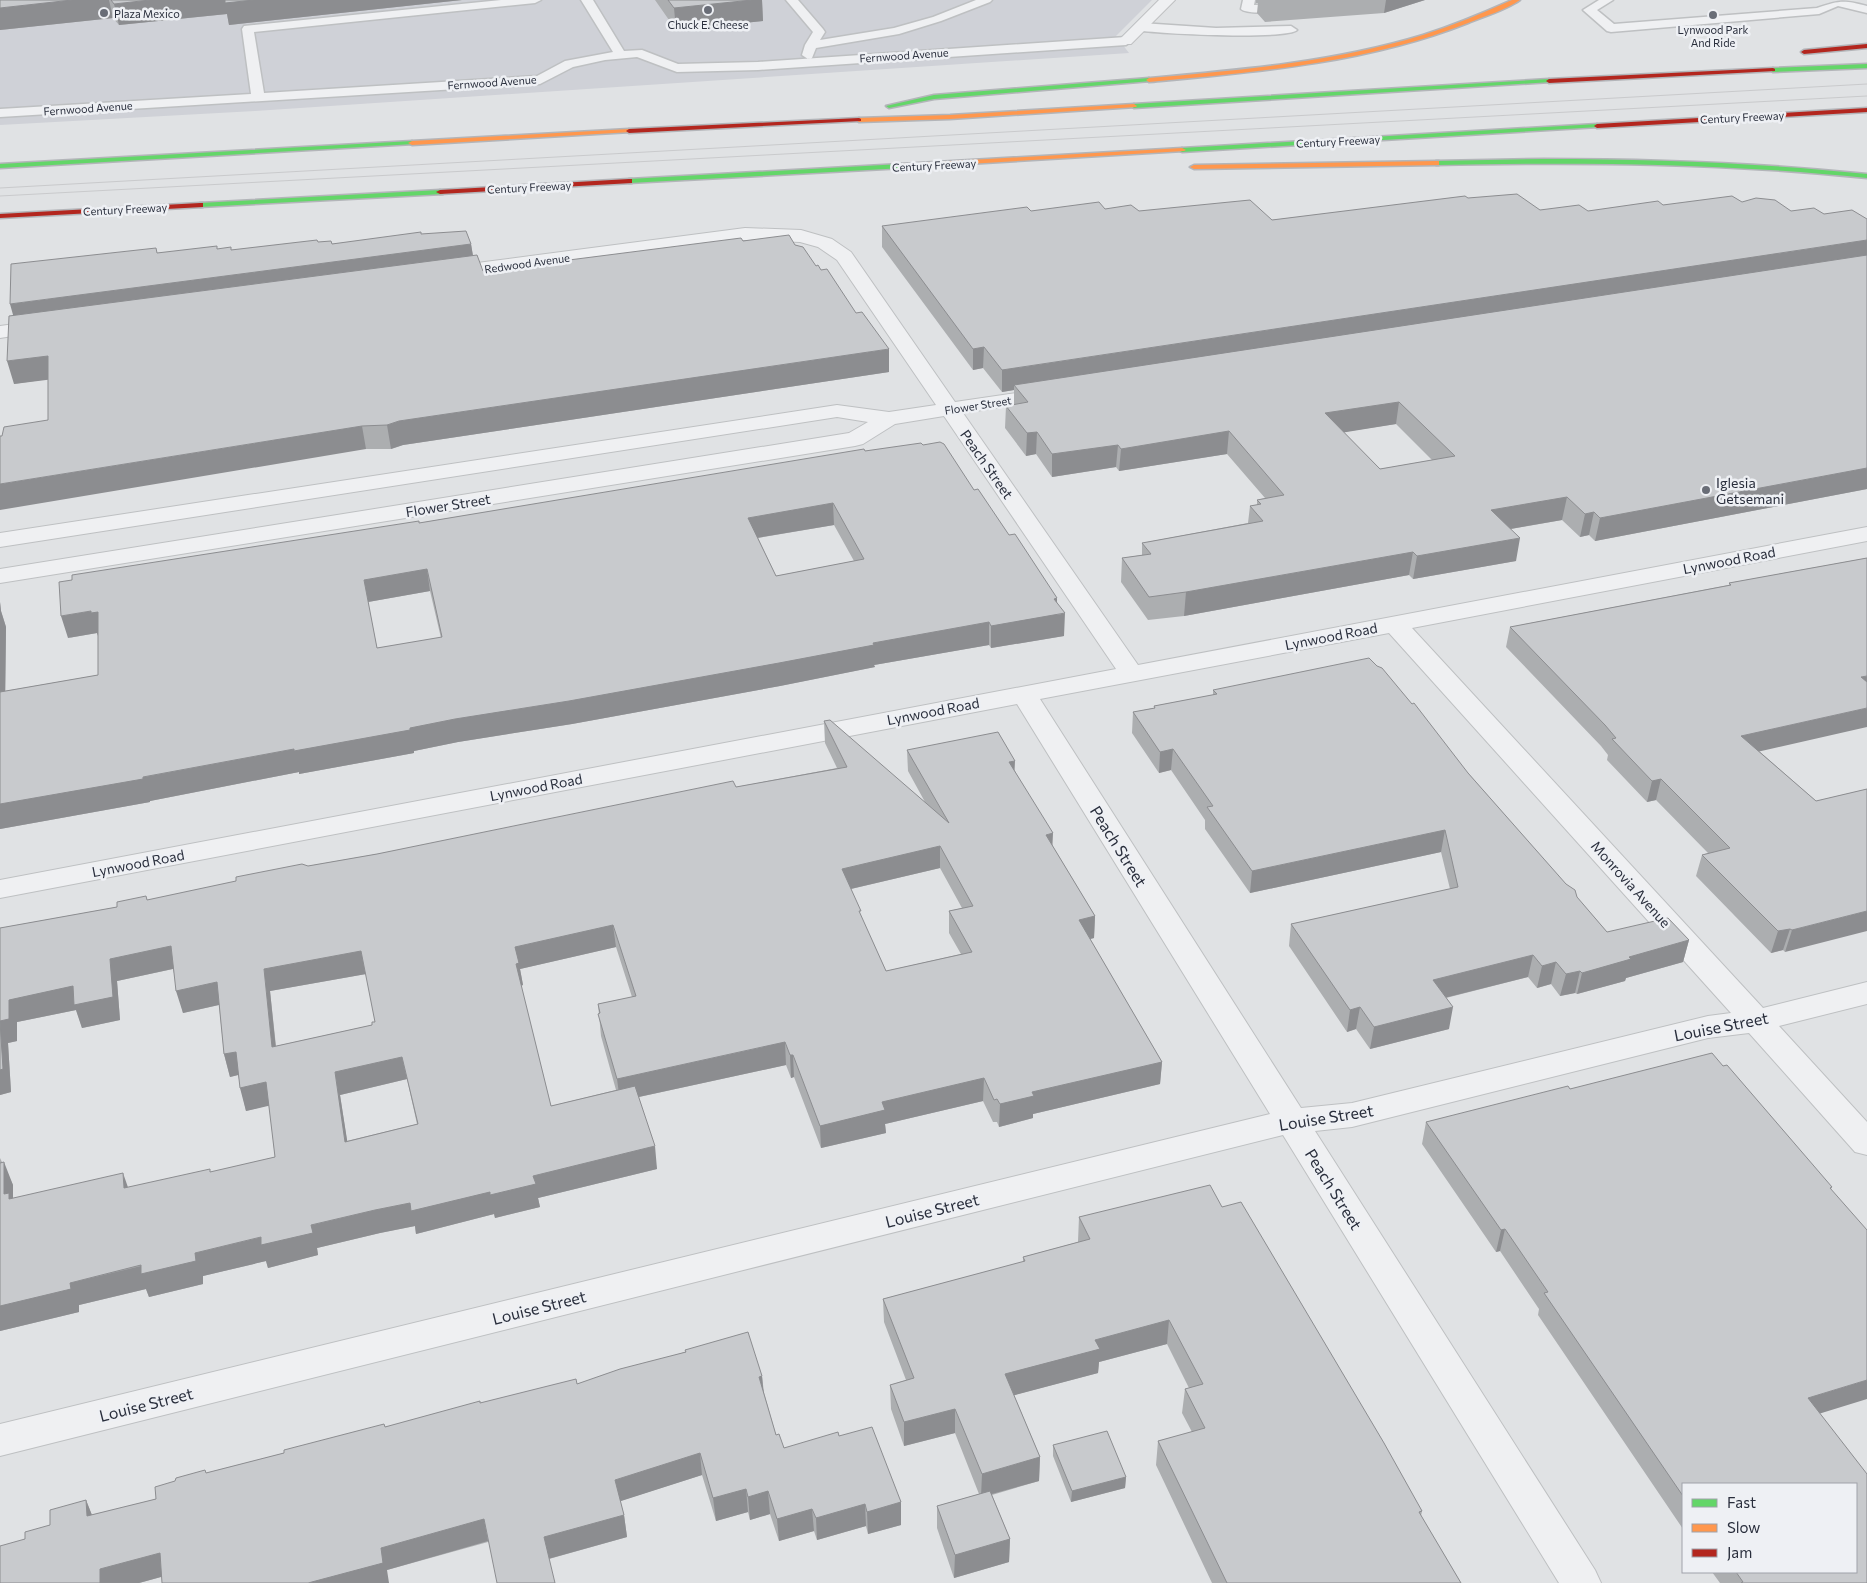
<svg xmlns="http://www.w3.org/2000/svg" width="1867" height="1583" viewBox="0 0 1867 1583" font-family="Commissioner,sans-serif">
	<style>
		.built { fill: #cfd1d7 }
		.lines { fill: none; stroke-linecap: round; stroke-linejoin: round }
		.lane-casing { stroke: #bec0c2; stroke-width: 3 }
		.street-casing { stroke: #bec0c2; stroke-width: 2 }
		.fast-casing { stroke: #b3b5b9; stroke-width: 3 }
		.slow-casing { stroke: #b3b5b9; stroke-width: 3 }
		.jam-casing { stroke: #b3b5b9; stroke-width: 3 }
		.lane { fill: #eff0f2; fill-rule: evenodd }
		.street { fill: #eff0f2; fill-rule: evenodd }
		.fast { fill: #63d668; fill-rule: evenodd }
		.slow { fill: #ff974d; fill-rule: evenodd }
		.jam { fill: #b3261e; fill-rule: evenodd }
		.tram { stroke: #c9cacc; stroke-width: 1 }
		.wall { fill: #acaeb0; fill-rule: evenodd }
		.shaded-wall { fill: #8c8d90 }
		.building { fill: #c8cacd; stroke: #8c8d90; fill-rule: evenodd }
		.poi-dot { fill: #696d77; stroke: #eef0f4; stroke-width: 2 }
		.labels { text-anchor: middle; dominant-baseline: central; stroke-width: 5; stroke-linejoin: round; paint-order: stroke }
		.far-poi-label { font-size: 11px; fill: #292e3c; stroke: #eef0f4 }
		.far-street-label { font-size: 11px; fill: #292e3c; stroke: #eef0f4 }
		.street-label { font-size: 14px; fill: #292e3c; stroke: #eef0f4 }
		.poi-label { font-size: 14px; fill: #292e3c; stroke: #eef0f4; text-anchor: start }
		.near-street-label { font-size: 16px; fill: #292e3c; stroke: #eef0f4 }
	</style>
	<rect width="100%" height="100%" fill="#e0e2e4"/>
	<path class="built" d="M0 0H1152L1116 36 1129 53 255 111 0 125Z"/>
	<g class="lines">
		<g class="lane-casing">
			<path id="lane" d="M501 0H541L535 3 254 32 264 93 537 76 565 61 613 52 581 0H593L624 51 642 50 678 64 758 62 1126 37 1132 41 1126 45 758 70 677 72 637 57 605 60 573 67 540 84 0 117V109L251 94 242 29 244 26Z
				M786 0H798L823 29 825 32 820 40 894 28 933 17 976 0H992L990 2 941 21 899 34 816 48 812 58 808 59 802 55 805 45 813 32Z
				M1243 0H1255L1254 5 1287 4 1293 7C1287 13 1247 15 1241 9Z
				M1599 0H1613L1597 10 1614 24 1817 8C1840 0 1844 0 1867 6V13L1838 6 1819 14 1611 32 1607 31 1583 10Z
				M1141 23 1216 28 1291 26 1297 30C1287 40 1156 34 1137 30L1135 27Z"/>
		</g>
		<g class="street-casing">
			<path id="street" d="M1159 0H1175L1131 44H1121L1118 41Z
				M745 228 801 230 832 239 851 252 955 402 1050 388 1057 390 1061 394 1057 398 963 413 1138 665 1867 527V541L1412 628 1763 1008 1867 982V1004L1779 1026 1867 1122V1155L1855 1152 1749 1033 1708 1038 1352 1127 1315 1131 1595 1570 1601 1583H1559L1283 1135 0 1456V1424L1270 1114 1017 704 0 898V880L1116 669 944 416 895 424 863 444 855 446 0 583V569L849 433 868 422 837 417 0 547V533L837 405 889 412 936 405 837 260 818 247 800 242 745 240 446 279 439 277 436 273 439 269 446 267ZM1389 633 1731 1013 1708 1016 1352 1103 1301 1108 1040 699Z
				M44 320 51 322 54 326 51 330 0 338V326Z"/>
		</g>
		<g class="fast-casing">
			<path id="fast" d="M1867 64V68L1773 72 1770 70 1773 68Z
				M1149 78 1151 79V81L934 99 889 108 886 106 934 95Z
				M1549 79 1552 81 1551 82 1134 108 1131 106 1134 104Z
				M1597 124 1600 126 1599 127 1182 152 1178 150 1182 148Z
				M412 141 414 142V144L0 168V164Z
				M1544 159C1652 159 1759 163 1867 174V178C1723 163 1580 162 1436 165L1432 163 1436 161Z
				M901 164 905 166 904 168 629 183 625 181 629 179Z
				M440 190 444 192 443 194 200 207 196 205 200 203Z"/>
		</g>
		<g class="slow-casing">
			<path id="slow" d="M1512 0H1520C1506 10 1485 16 1468 23 1367 63 1257 72 1149 82L1146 80 1149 78C1241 70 1334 62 1423 35 1454 25 1483 13 1512 0Z
				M1134 104 1137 106 1136 107 950 119 859 122 856 120 859 118 950 115Z
				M629 129 631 130V132L412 145 408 143 412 141Z
				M1182 148 1186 150 1184 151 901 168 897 166 901 164Z
				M1436 161H1439V165L1194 169 1190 167 1194 165Z"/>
		</g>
		<g class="jam-casing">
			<path id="jam" d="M1867 44V48L1804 54 1801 52 1804 50Z
				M1773 68 1775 69V71L1549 83 1546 81 1549 79Z
				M1867 108V112L1597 128 1594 126 1597 124Z
				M859 118 861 119V121L629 133 626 131 629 129Z
				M629 179H632V183L440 194 436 192 440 190Z
				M200 203H203V207L0 218V214Z"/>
		</g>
		<use href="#lane" class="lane"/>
		<use href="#street" class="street"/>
		<use href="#fast" class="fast"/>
		<use href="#slow" class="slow"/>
		<use href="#jam" class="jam"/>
		<path class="tram" d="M0 188 1867 84
			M0 196 1867 96"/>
	</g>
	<path class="wall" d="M0 0H462L229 25 227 14 119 25 113 18 0 30Z
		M655 0H762L763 21 676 30Z
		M1256 0H1425L1384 13 1265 22 1257 13 1258 3H1256Z
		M1468 198 1540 210 1588 211 1663 205 1742 202 1791 211 1867 219V489L1595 541 1589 535 1580 537 1562 520 1511 529 1516 561 1413 579 1409 575 1184 616 1148 620 1121 582 1122 558 1142 555V543L1248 523 1250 506 1257 505V500L1265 498 1227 454 1119 471 1116 467 1052 477 1036 454 1026 456 1005 428 1006 406 1014 404V390L1002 392 983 368 973 370 882 247V226L1031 211 1105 209 1272 220ZM1396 424 1432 460 1380 469 1343 432Z
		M421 234 471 244 473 256 483 271 743 241 889 372 403 445 391 449H366L48 420V379L14 384 13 315 158 253 217 249 231 250 318 242 332 244Z
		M923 445 974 490 1057 602 1064 636 991 648 989 645 874 665 875 667 780 686 572 724 458 742 414 751V753L299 774V772L150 801V802L0 829V602L1 611 6 627 5 691 98 675V635L97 633 68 638 419 523 865 451ZM834 525 854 561 776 576 758 538ZM430 591 441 638 377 648 368 602Z
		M1867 558 1759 751 1816 801 1867 789 1785 952 1783 950 1771 953 1696 876 1702 855 1708 853 1656 800 1647 802 1607 760 1608 755 1601 746 1506 647 1510 627 1729 585V583Z
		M1213 690 1468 773 1607 932 1689 940 1683 962 1626 978 1625 981 1577 994 1575 993 1560 996 1551 984 1537 988 1528 977 1446 998 1449 1029 1370 1049 1356 1029 1347 1032 1289 946 1291 924 1450 889 1441 852 1250 893 1205 829V820L1171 770 1159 773 1132 733 1133 712 1154 708V706L1213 695Z
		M824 721 925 802 908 771 907 750 1015 771 1052 845 1095 916 1094 938 1090 939 1162 1062 1160 1084 1033 1114V1118L999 1127 997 1122H993L983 1101 885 1124 886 1133 821 1148 794 1077 791 1078 786 1065 639 1097 657 1169 538 1198 540 1207 495 1218 494 1214 416 1234 415 1226 380 1233 317 1248 318 1255 268 1268 266 1261 203 1276V1284L149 1297 146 1289 79 1305V1312L0 1331V1158L13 1185V1198L128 1187 211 1172 275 1157 269 1105 246 1111 238 1075 230 1077 224 1054 219 1005 183 1013 173 969 117 981 120 1020 82 1028 76 1010 17 1022V1041L8 1043 11 1092 0 1095V928L117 907 308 866 377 854 837 768 825 743ZM940 868 962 908 949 911V933L961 954 886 971 861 917 851 889ZM616 947 632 997 598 1004 601 1036 616 1090 551 1106 521 986 523 985 520 969ZM366 974 375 1022 372 1025 276 1046 270 991ZM407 1079 417 1124 347 1141 340 1095Z
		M1570 1089 1832 1187 1831 1189 1820 1414 1867 1583H1720L1712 1572H1856L1683 1484V1529L1538 1315 1539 1309 1500 1251 1496 1252 1422 1144 1426 1122Z
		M1222 1207 1422 1511 1421 1516 1461 1583H1212L1156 1465 1158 1441 1192 1432 1182 1413 1185 1389 1189 1388 1167 1344 1099 1362 1098 1373 1014 1395 1040 1457 1039 1481 992 1495 1010 1539 1009 1562 954 1578 937 1528V1506L979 1494 955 1433 904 1446 891 1409 890 1385 906 1380 884 1322 883 1299 1023 1262V1257L1078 1242V1241L1079 1217Z
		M685 1350 762 1376 764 1393 776 1435 784 1448 839 1436 901 1502V1525L868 1534 866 1526 817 1540 814 1531 779 1541 770 1514 750 1520 748 1512 716 1521 702 1475 620 1501 624 1515 627 1537 549 1559 488 1542 387 1570 161 1577 139 1583 25 1539 50 1525 86 1500 92 1515 156 1499 206 1473 385 1427 480 1403 577 1384 685 1352Z
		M1053 1445 1126 1477 1125 1488 1071 1502 1053 1456Z"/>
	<path class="shaded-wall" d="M72 0H109L113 18 0 30V8Z
		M150 0H462L229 25 227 14 119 25 114 4Z
		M752 0H762L763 21 676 30 674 8Z
		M1386 0H1425L1384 13Z
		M1867 240V258L1014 385V390L1002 392V370Z
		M471 244 474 262 15 322 10 304Z
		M984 347 983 368 973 370V349Z
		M889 349V372L403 445 391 449 387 425 399 421Z
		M48 356 54 379 14 384 7 361Z
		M1399 402 1396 424 1322 436 1325 413Z
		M362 426 366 449 0 510V484Z
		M1229 431 1227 454 1119 471 1121 449Z
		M1037 432 1036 454 1026 456 1027 433Z
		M1118 445 1116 467 1052 477V454Z
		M1867 468V489L1595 541 1600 518Z
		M1567 497 1562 520 1487 533 1491 510Z
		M833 503 834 525 750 539 748 518Z
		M1594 512 1589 535 1580 537 1585 514Z
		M1520 538 1516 561 1413 579 1417 556Z
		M1413 552 1409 575 1184 616 1186 592Z
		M427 569 430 591 368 602 364 580Z
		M1057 598V615L1065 613 1064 636 991 648V626L1054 599Z
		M0 602 1 611 6 627 5 716 0 700Z
		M91 611 98 612 104 634 98 636 97 633 68 638 61 616Z
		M989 622V645L874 665 875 667 780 686 572 724 458 742 414 751V753L299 774V772L150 801V802L0 829V804L455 719 873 643Z
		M1867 676V695L1861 677Z
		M1867 708V727L1735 757 1741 736Z
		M1173 749 1171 770 1159 773 1160 752Z
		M1015 761 1014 782 1009 762Z
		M1661 779 1656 800 1647 802 1652 781Z
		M1445 830 1441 852 1250 893 1252 871Z
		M1053 833 1052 855 1046 835Z
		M940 846V868L842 891V869Z
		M1867 911V931L1785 952 1792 930Z
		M1095 916 1094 938 1078 942 1079 920Z
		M613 925 616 947 520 969 523 985 519 986 516 964 515 947Z
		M1790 929 1783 950 1771 953 1778 931Z
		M1689 940 1683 962 1626 978 1625 981 1577 994 1582 973 1629 957Z
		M171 946 177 968 117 981 120 1020 82 1028 76 1010 17 1022V1041L8 1043 11 1092 0 1095V1021L9 1000 110 959Z
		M361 951 366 974 270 991 278 1069 272 1047 264 969Z
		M1533 955 1528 977 1428 1002 1433 980Z
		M1556 962 1551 984 1537 988 1542 966Z
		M1580 971 1575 993 1560 996 1566 974Z
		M217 982 223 1004 183 1013 176 991Z
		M1360 1007 1356 1029 1347 1032 1350 1010Z
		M1453 1007 1449 1029 1370 1049 1374 1027Z
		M785 1042 786 1065 620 1101 617 1079Z
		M236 1052 242 1074 230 1077 224 1054Z
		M790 1055H793L794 1077 791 1078Z
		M402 1057 407 1079 340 1095 351 1165 345 1142 335 1072Z
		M1162 1062 1160 1084 1033 1114V1118L999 1127 1000 1104 1032 1092Z
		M984 1078 983 1101 885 1124 886 1133 821 1148 820 1126 882 1102Z
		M266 1082 272 1105 246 1111 240 1088Z
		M655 1146 657 1169 538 1198 540 1207 495 1218 490 1195 533 1176Z
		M4 1162 13 1185V1203L4 1194Z
		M123 1173 131 1196 124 1188Z
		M490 1192 494 1214 416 1234 415 1226 380 1233 317 1248 318 1255 268 1268 266 1261 203 1276V1284L149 1297 146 1289 79 1305V1312L0 1331V1306L70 1283 375 1210 410 1203Z
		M1505 1229 1500 1251 1496 1252 1501 1230Z
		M1169 1320 1167 1344 1099 1362 1098 1373 1004 1398 1005 1374 1095 1340Z
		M762 1376 764 1398 759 1377Z
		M1867 1380V1399L1799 1420 1808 1398Z
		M955 1409V1433L904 1446V1422Z
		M700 1453 702 1475 618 1502 615 1480Z
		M1040 1457 1039 1481 981 1497 982 1474Z
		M1126 1477 1125 1488 1071 1502 1072 1491Z
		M746 1489 748 1512 716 1521 713 1498Z
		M768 1491 770 1514 750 1520 748 1497Z
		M86 1500 95 1523 87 1516Z
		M901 1502V1525L868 1534 867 1512Z
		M865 1504 866 1526 817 1540 816 1518Z
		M812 1509 814 1531 779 1541 777 1519Z
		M624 1515 627 1537 548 1559 544 1537Z
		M484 1519 488 1541 387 1570 389 1583H308L381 1548Z
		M1010 1539 1009 1562 954 1578 955 1555Z
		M160 1553 168 1575 139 1583H100V1569Z"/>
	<path class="building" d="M0 0H72L0 8Z
		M111 0H150L114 4Z
		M225 0H254L225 3Z
		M668 0H752L674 8Z
		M1517 194 1540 210 1579 205 1588 211 1658 201 1663 205 1732 196 1742 202 1756 198 1775 200 1791 211 1814 208 1824 214 1852 210 1867 219V240L1002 370 984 347 973 349 882 226 1027 207 1031 211 1099 202 1105 209 1131 205 1139 211 1250 200 1272 220 1465 196 1468 198Z
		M466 231 471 244 10 304 11 264 156 248 157 253 217 246V249L231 247V250L317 240 318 242 331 241 332 244 421 232V234Z
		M789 235 795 245 803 247 816 266 818 265 821 270 827 269 856 313 862 312 889 349 399 421 387 425 362 426 0 484V436H2L4 427 48 420V356L7 361 9 316 477 255 483 271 741 238 743 241Z
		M1867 255V468L1600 518 1594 512 1585 514 1567 497 1491 510 1520 538 1417 556 1413 552 1186 592 1149 597 1122 558 1151 554 1142 543 1263 521 1250 506 1261 504 1257 500 1284 495 1229 431 1121 449 1118 445 1052 454 1037 432 1027 433 1006 406 1028 402 1014 385ZM1399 402 1455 456 1380 469 1325 413Z
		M940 442 944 444 974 490 978 489 1009 535 1015 534 1057 598 1054 599 1065 613 991 626 989 622 873 643 874 645 779 663 569 701 455 719 410 728V730L294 751V749L143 777V779L0 804V692L98 675V612L91 613V611L61 616 59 582 72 580V575L419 521V523L864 449 865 451 921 443 923 445ZM833 503 864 559 776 576 748 518ZM427 569 442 637 377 648 364 580Z
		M1867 558V676L1861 677 1867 682V708L1741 736 1816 801 1867 789V911L1792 930 1790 929 1778 931 1702 855 1730 848 1661 779 1652 781 1612 739 1616 738 1605 725 1510 627 1731 585 1729 583Z
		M1369 658 1377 666 1382 668 1412 704 1414 703 1468 773 1566 884 1575 890 1577 897 1607 932 1668 918 1689 940 1629 957 1631 959 1582 973 1580 971 1566 974 1556 962 1542 966 1533 955 1433 980 1453 1007 1374 1027 1360 1007 1350 1010 1291 924 1458 887 1445 830 1252 871 1207 807 1213 806 1173 749 1160 752 1133 712 1155 708 1154 706 1217 694 1213 690Z
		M830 720 949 823 907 750 998 732 1015 761 1009 762 1053 833 1046 835 1095 916 1079 920 1162 1062 1032 1092 1034 1096 1000 1104 997 1099 994 1100 984 1078 882 1102 885 1110 820 1126 793 1055H790L785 1042 617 1079 598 1014 600 1013 598 1004 636 996 613 925 515 947 519 963 516 964 551 1106 635 1086 655 1146 533 1176 536 1184 490 1195V1192L411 1211 410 1203 375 1210 311 1225 313 1233 261 1245V1237L195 1253 196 1261 141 1274V1265L70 1283 71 1289 0 1306V1163L4 1162V1194L9 1193V1199L123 1173 124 1188 210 1169V1172L275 1157 266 1082 240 1088 236 1052 224 1054 217 982 176 991 171 946 110 959 113 997 74 1005 73 986 9 1000V1019L0 1021 3 1069 0 1070V928L117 907V902L146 896 147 900 236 881V877L302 864 308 866 377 854 733 781 736 787 847 767 824 721ZM940 846 973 906 949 911 972 952 886 971 859 911H861L842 869ZM361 951 375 1022H372V1025L272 1047 264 969ZM402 1057 418 1124 345 1142 335 1072Z
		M1712 1053 1723 1066 1727 1065 1832 1187 1830 1188 1867 1230V1380L1808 1398 1867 1474V1583H1741L1743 1582 1736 1572H1856V1484H1683V1496L1544 1293 1548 1292 1505 1229 1501 1230 1426 1122 1568 1086 1570 1089Z
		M1210 1185 1222 1207 1241 1202 1384 1443 1422 1511 1419 1512 1461 1583H1227L1158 1441 1205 1428 1185 1389 1203 1384 1169 1320 1095 1340 1100 1349 1005 1374 1040 1457 982 1474 955 1409 904 1422 890 1385 914 1378 883 1299 1025 1261 1023 1257 1090 1239 1079 1217Z
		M748 1332 762 1376 759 1377 776 1435 779 1434 784 1448 838 1432 839 1436 872 1427 901 1502 867 1512 865 1504 816 1518 812 1509 777 1519 768 1491 748 1497 746 1489 713 1498 700 1453 615 1480 624 1515 544 1537 555 1583H497L484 1519 381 1548 383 1563 308 1583H162L160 1553 100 1569V1583H0V1546L25 1539V1532L50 1525V1510L86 1500 87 1516 156 1499 155 1487 175 1481 176 1478 205 1470 206 1473 284 1453V1450L384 1424 385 1427 480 1401V1403L576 1379 577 1384 620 1369 686 1352 685 1350Z
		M1107 1431 1126 1477 1072 1491 1053 1445Z
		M990 1491 1010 1539 955 1555 937 1506Z"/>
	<g class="poi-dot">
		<circle cx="708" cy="10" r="5"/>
		<circle cx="104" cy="13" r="5"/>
		<circle cx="1713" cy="15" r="5"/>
		<circle cx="1706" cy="490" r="5"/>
	</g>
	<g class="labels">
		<g class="far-poi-label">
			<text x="114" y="13" text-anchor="start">Plaza Mexico</text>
			<text x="708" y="24">Chuck E. Cheese</text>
			<text x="1713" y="29">Lynwood Park<tspan x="1713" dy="13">And Ride</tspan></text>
		</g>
		<g class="far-street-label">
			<text transform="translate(904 55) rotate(-4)">Fernwood Avenue</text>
			<text transform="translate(492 82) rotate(-4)">Fernwood Avenue</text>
			<text transform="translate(88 108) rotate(-4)">Fernwood Avenue</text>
			<text transform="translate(1742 117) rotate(-3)">Century Freeway</text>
			<text transform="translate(1338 141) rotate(-3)">Century Freeway</text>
			<text transform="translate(934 165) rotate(-3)">Century Freeway</text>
			<text transform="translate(529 187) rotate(-3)">Century Freeway</text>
			<text transform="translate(125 209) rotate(-3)">Century Freeway</text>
			<text transform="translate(527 263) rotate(-8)">Redwood Avenue</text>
			<text transform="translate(978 405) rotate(-9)">Flower Street</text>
		</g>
		<g class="street-label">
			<text transform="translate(987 464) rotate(55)">Peach Street</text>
			<text transform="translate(448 505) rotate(-9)">Flower Street</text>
			<text transform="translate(1729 560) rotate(-11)">Lynwood Road</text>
			<text transform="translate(1331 636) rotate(-11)">Lynwood Road</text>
			<text transform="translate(933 711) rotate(-11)">Lynwood Road</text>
			<text transform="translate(536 787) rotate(-11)">Lynwood Road</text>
			<text transform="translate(138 863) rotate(-11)">Lynwood Road</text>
			<text transform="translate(1631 884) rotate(48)">Monrovia Avenue</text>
		</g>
		<g class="poi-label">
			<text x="1716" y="482">Iglesia<tspan x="1716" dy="16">Getsemani</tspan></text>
		</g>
		<g class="near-street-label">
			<text transform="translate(1119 846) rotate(58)">Peach Street</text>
			<text transform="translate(1721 1026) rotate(-11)">Louise Street</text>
			<text transform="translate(1326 1117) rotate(-9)">Louise Street</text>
			<text transform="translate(1334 1189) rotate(58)">Peach Street</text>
			<text transform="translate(932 1210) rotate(-14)">Louise Street</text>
			<text transform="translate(539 1307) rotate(-14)">Louise Street</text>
			<text transform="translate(146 1404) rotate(-14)">Louise Street</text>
		</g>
	</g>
	<rect x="1682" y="1483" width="175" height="90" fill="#eef0f4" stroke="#9fa2aa"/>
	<rect x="1692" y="1499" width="25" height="8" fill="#63d668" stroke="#9fa2aa"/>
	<text x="1727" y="1508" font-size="15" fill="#292e3c">Fast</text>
	<rect x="1692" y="1524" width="25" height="8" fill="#ff974d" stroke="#9fa2aa"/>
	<text x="1727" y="1533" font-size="15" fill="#292e3c">Slow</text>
	<rect x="1692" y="1549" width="25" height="8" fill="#b3261e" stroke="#9fa2aa"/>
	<text x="1727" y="1558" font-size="15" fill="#292e3c">Jam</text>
</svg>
